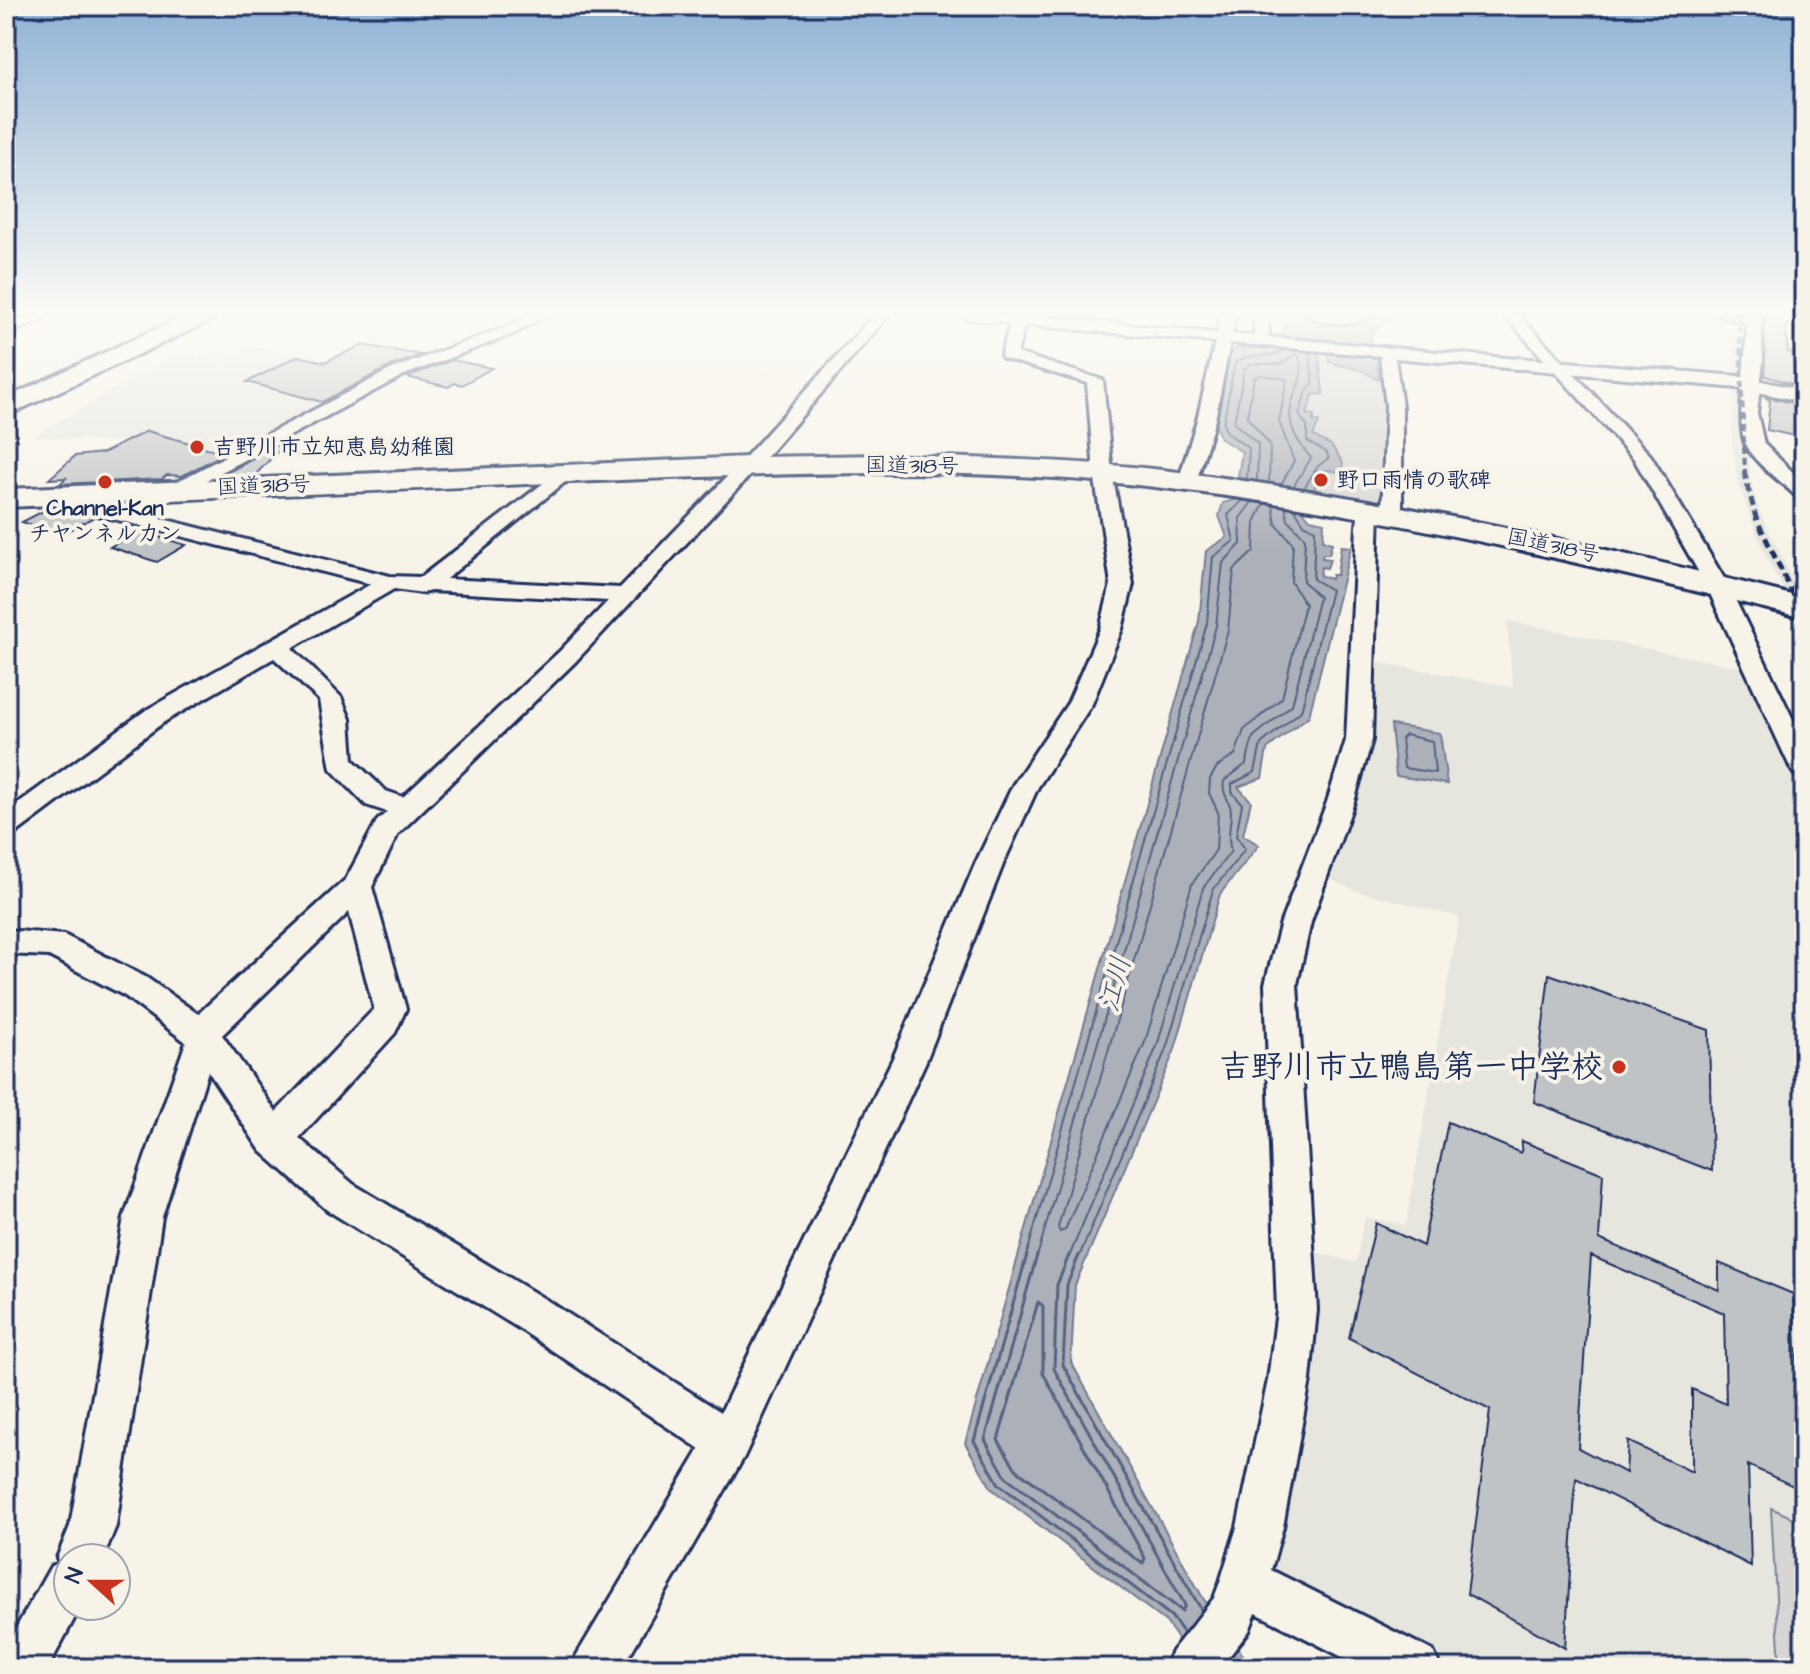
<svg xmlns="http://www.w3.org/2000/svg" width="1810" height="1674" viewBox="0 0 1810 1674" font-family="'Architects Daughter','Klee One',sans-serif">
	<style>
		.built { fill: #e6e5de }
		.green { fill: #d7d6d4; stroke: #798299; stroke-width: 2 }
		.water { fill: #acb0b9; stroke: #727c95; stroke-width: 2 }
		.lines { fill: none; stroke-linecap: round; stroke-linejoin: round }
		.shore-far1 { stroke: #556382; stroke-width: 2 }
		.shore { stroke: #556382; stroke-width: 3 }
		.building { fill: #c0c3c5; stroke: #1b2f5e; stroke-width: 2; fill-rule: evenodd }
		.minor-casing { stroke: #1b2f5e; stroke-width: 6 }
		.tertiary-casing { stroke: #1b2f5e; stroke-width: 6 }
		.primary-casing { stroke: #1b2f5e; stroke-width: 6 }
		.trunk-casing { stroke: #1b2f5e; stroke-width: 6 }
		.minor { fill: #f7f3e8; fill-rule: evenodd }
		.tertiary { fill: #f7f3e8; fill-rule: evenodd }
		.primary { fill: #f7f3e8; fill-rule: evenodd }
		.trunk { fill: #f7f3e8; fill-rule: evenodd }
		.rail-far1 { stroke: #1b2f5e; stroke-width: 4; stroke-dasharray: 7 4; stroke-linecap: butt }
		.rail { stroke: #1b2f5e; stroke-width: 5; stroke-dasharray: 9 5; stroke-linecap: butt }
		.poi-dot { fill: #c8321e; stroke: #f7f3e8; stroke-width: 3 }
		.labels { text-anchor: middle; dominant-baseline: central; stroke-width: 8; stroke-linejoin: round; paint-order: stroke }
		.far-poi-label { font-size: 22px; font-weight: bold; fill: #1b2f5e; stroke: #f7f3e8; text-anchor: start }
		.far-street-label { font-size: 22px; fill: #1b2f5e; stroke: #f7f3e8 }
		.water-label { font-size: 28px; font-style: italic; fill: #465679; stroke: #f7f3e8 }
		.near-poi-label { font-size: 32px; font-weight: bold; fill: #1b2f5e; stroke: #f7f3e8; text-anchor: end }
	</style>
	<rect width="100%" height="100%" fill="#f7f3e8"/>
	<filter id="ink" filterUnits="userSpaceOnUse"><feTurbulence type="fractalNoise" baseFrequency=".0125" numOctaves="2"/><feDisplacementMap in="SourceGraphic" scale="16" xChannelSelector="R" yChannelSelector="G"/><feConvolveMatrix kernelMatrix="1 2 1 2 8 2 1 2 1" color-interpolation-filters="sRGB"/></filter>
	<g filter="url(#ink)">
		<path class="built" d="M1733 315H1748L1747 442 1752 489 1763 520 1804 602V628L1764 552 1739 487 1732 439Z
			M249 347 307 355 283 368 365 388 256 443 196 425 252 443 205 469 123 443 126 439 112 442 34 436 175 354 223 361Z
			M1507 621 1749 669 1804 795V1668H1456L1263 1574 1304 1249 1356 1263 1365 1217 1406 1225 1459 917 1354 890 1326 877 1363 765 1377 662 1513 687Z"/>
		<path class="green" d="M1318 346 1387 353 1394 407 1383 505 1311 493 1314 416 1306 414 1313 394H1323Z
			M1771 1508 1804 1523V1668H1780Z"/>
		<path class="water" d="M1371 315H1392L1370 335 1372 345 1317 341 1323 394 1313 395 1307 414 1314 415 1313 421 1319 422 1313 436 1331 445 1343 463 1341 472 1325 470 1302 509 1310 519 1324 522 1323 540 1332 543 1329 554H1323L1322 558 1330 559 1327 568 1321 567 1320 576 1331 579 1332 575H1337L1341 546 1351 547 1309 716 1267 749 1262 778 1238 787 1251 801 1243 835 1259 845 1220 894 1174 1052 1075 1285 1071 1362 1203 1598 1252 1668H1199L1166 1622 992 1489 965 1443 1199 621 1206 551 1227 537 1219 516 1223 503 1234 500 1242 452 1220 438 1215 424 1229 355 1237 348 1278 347 1285 323 1292 319 1361 321Z
			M1327 350 1377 355 1378 380 1363 371 1329 362Z
			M1391 725 1440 733 1447 784 1396 776Z"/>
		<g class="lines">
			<path class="shore-far1" d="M1247 479 1249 448 1227 433 1223 424 1235 363C1251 350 1269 361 1285 350
				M1257 481 1258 444 1234 423 1244 370 1250 364H1281L1297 353C1316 390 1263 403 1311 458L1293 487
				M1269 483 1270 445 1247 417 1254 378 1260 375 1287 379 1279 422 1294 461 1281 485
				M1304 488 1318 466 1329 458 1326 452 1307 441V426L1299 415 1306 392 1313 384 1310 352
				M1264 504 1255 522 1254 551 1234 570 1228 630 1058 1227 1060 1232 1065 1230 1145 1042 1192 884 1216 850 1218 812 1209 793 1210 779 1217 767 1235 755 1244 730 1282 698 1305 604 1291 582 1293 544 1276 524 1273 505
				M1405 735 1432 741 1435 773 1404 768 1401 739Z
				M1026 1257 1207 623 1213 557 1234 541 1228 515 1242 501
				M1037 1257 1216 626 1223 563 1241 544 1240 518 1252 502
				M1069 1257 1157 1046 1203 888 1231 851C1225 833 1234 817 1230 806 1227 796 1222 793 1224 781L1246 764 1253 737 1292 705 1319 597 1303 581 1305 538 1288 520 1285 507
				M1079 1257 1166 1049 1213 890 1245 849 1236 836 1242 804 1232 792V784L1255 772 1261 744 1301 711 1331 590 1313 579 1315 530 1304 524 1294 508"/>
			<path class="shore" d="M1027 1255 974 1441 999 1484 1171 1616 1184 1633
				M1037 1255 985 1440 1006 1477 1182 1611 1185 1605 1054 1369 1057 1285 1069 1255
				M1079 1255 1067 1285 1063 1365 1202 1611
				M1038 1302 1043 1306V1373L1145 1558 1143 1564 1016 1469 998 1440Z"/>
		</g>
		<path class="building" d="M1764 315H1792L1786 328 1788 352H1792L1795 382 1804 387 1765 376Z
			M362 345 422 355 391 366 322 402 247 382 298 356 325 362Z
			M452 360 492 368 462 385 455 383 448 387 407 377Z
			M1765 397 1804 405V438L1767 430 1770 401Z
			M147 431 225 453 182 476 167 475 162 479 60 484 66 478 49 479 75 456 103 453Z
			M290 439 255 475 219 477Z
			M70 507 73 512 94 517 63 534 22 522 49 508Z
			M138 531 186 545 157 562 110 547Z
			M1549 974 1709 1030 1712 1171 1534 1102Z
			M1448 1122 1521 1153 1522 1141 1603 1174 1599 1239 1719 1290V1263L1793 1294 1804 1491 1748 1465 1751 1566 1576 1478 1565 1648 1467 1594 1490 1410 1349 1338 1376 1223 1423 1246ZM1591 1256 1724 1313 1726 1404 1692 1389V1472L1628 1441 1626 1473 1578 1448Z"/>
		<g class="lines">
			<g class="minor-casing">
				<path id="minor" d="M30 315H49L6 336V325Z
					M529 315H546L516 333 404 375 143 514 390 576 421 577 563 468 570 470V478L446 579 620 588 741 462 874 315H889L755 470 575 662 398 834 372 887 406 1009 395 1033 299 1138 353 1184 548 1301 721 1412 893 1058 976 862 1013 785 1068 703 1100 629 1111 584 1094 473 1087 383 1003 358 1001 355 1010 323 965 319 958 315H1027L1217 333 1221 315H1235L1232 334 1254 336V315H1268L1269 337 1518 359 1526 364 1518 369 1395 358 1402 406V513L1392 519 1382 513 1386 406 1380 356 1230 343 1215 420 1196 482 1187 488 1178 482 1197 420 1215 342 1025 325 1017 353 1103 380 1112 473 1133 584 1122 629 1092 704 1038 787 1004 862 926 1061 744 1457 622 1668H569L700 1449 520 1329 327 1210 261 1151 208 1071 162 1217 116 1526 103 1558H68V1606H81L48 1668H6V1646L51 1566 59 1563 57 1558 70 1526 124 1217 186 1042 125 996 49 956 6 954V930L64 935 147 978 198 1014 346 879 377 821 387 812 366 805 331 769 319 700 274 658 164 722 16 833 6 836V812L146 710 371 584 74 509 67 494 70 490H84L89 501 123 510 392 369 506 327ZM394 589 422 593 431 591 608 601 559 652 403 797 386 791 353 760 350 719 341 697 292 648ZM349 912 374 1009 276 1112 222 1035Z
					M1308 315H1370C1358 327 1321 325 1308 315Z
					M1504 315H1519L1651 456 1728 585 1804 742V778L1795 775 1791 769 1706 585 1634 459Z
					M1718 315H1761L1763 360 1757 413 1764 444 1804 483V499L1797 497C1782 482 1758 466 1747 448 1734 425 1747 353 1747 323Z
					M1369 503 1379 509 1372 740 1354 802 1311 922 1297 984 1317 1310 1310 1380 1283 1527 1271 1570 1433 1651 1441 1668H1364L1256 1613 1249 1631 1220 1668H1164L1172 1651 1214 1598 1220 1582 1237 1527 1268 1380 1277 1310 1265 984 1281 922 1327 802 1346 740 1357 526 1359 509Z"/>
			</g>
			<g class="tertiary-casing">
				<path id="tertiary" d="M1518 358 1738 376 1804 390V402L1738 388 1511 368 1508 364 1511 360Z"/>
			</g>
			<g class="primary-casing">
				<path id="primary" d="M186 315H215L212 320 6 416V398Z"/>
			</g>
			<g class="trunk-casing">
				<path id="trunk" d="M885 455C986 459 1087 460 1187 473 1396 500 1600 546 1804 598V618C1574 561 1344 504 1107 482 929 466 749 475 570 482 382 491 194 499 6 507V489L748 457Z"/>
			</g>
			<use href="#minor" class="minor"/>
			<use href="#tertiary" class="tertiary"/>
			<use href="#primary" class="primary"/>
			<use href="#trunk" class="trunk"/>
			<path class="rail-far1" d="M1739 315 1745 473"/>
			<path class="rail" d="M1744 471 1756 518 1804 617"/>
		</g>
	</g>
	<linearGradient id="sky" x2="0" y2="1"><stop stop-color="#90b2d5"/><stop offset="0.57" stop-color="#fbfaf5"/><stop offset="1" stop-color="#fbfaf5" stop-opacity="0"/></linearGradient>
	<rect width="1810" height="549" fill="url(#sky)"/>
	<g class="poi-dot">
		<circle cx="197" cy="447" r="8"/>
		<circle cx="1321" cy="480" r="8"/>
		<circle cx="105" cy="482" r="8"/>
		<circle cx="1619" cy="1067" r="8"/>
	</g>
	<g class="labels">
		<g class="far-poi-label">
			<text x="213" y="447">吉野川市立知恵島幼稚園</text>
			<text x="1337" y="480">野口雨情の歌碑</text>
			<text x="105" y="508" text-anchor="middle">Channel-Kan<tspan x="105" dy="25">チヤンネルカン</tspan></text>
		</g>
		<g class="far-street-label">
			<text transform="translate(912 466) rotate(1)">国道318号</text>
			<text transform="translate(264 486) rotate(-2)">国道318号</text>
			<text transform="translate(1553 546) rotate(12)">国道318号</text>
		</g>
		<g class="water-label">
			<text transform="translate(1115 984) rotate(-75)">江川</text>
		</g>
		<g class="near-poi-label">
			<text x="1603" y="1067">吉野川市立鴨島第一中学校</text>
		</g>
	</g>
	<rect width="1810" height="1674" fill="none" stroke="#f7f3e8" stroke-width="32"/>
	<rect x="16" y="16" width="1778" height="1642" fill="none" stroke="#1b2f5e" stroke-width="3" filter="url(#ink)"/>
	<g transform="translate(92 1582) rotate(291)"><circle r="38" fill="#f7f3e8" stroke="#9fa5b1" stroke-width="2"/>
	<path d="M0-6L14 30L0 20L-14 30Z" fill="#c8321e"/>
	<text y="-12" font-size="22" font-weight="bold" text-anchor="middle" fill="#1b2f5e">N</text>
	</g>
</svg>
